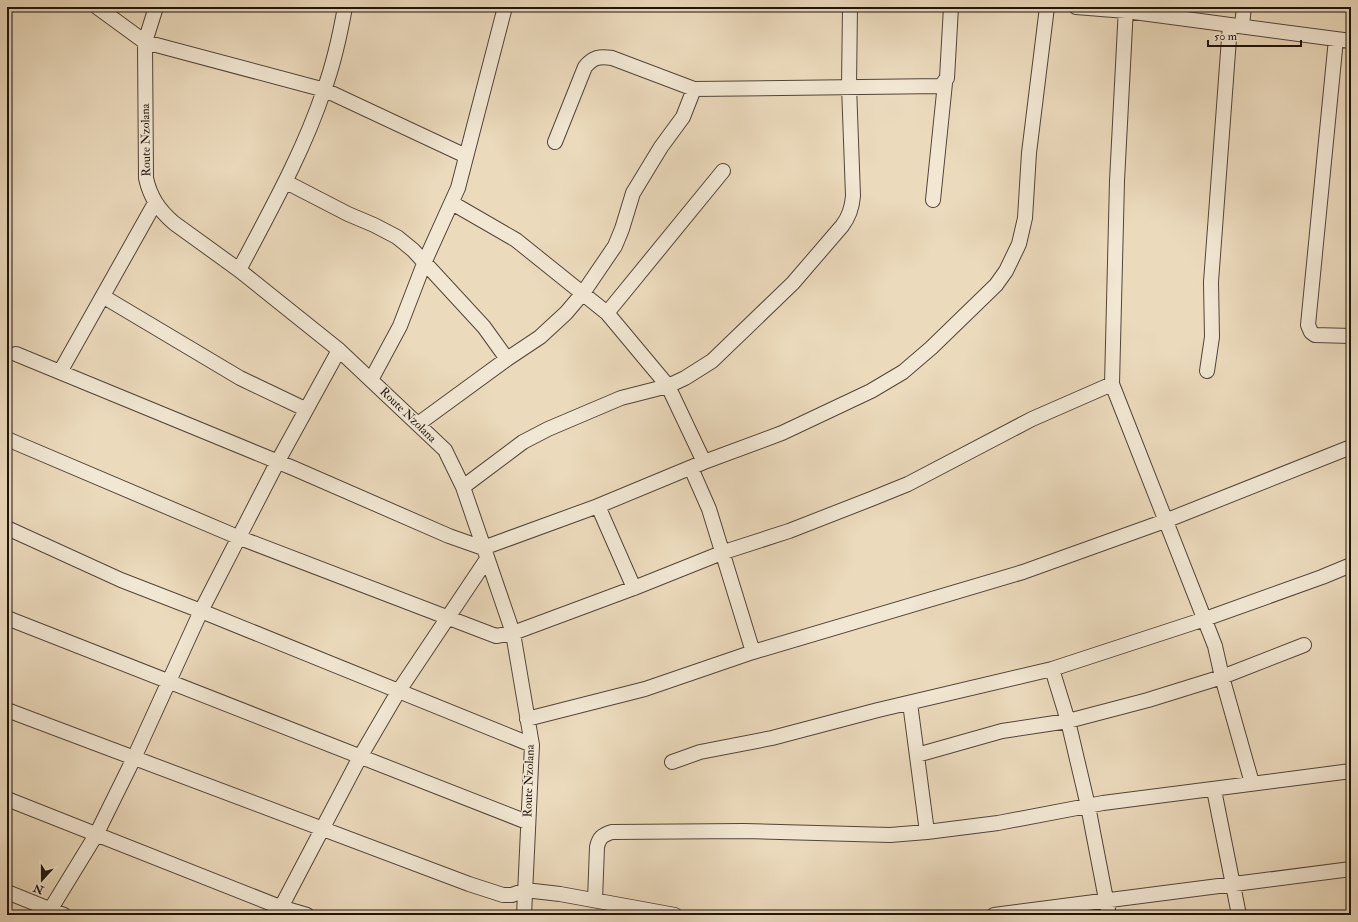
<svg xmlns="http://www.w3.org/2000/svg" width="1358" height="922" viewBox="0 0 1358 922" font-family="'IM FELL Double Pica',serif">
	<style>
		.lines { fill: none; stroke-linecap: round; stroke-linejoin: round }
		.street-casing { stroke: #524539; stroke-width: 16 }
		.street { stroke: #f2e7d3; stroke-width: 14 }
		.labels { text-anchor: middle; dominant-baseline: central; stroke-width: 3; stroke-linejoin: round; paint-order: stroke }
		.street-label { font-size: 12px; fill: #1f130d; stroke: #f2e7d3 }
	</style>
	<rect width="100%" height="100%" fill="#ebdabc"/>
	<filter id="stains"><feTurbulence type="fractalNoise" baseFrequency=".005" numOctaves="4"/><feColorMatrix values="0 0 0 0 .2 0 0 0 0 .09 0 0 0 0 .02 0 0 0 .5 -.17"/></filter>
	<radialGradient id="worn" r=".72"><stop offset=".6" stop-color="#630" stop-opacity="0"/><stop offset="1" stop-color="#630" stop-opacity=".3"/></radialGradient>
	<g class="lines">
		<g class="street-casing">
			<path id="street" d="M97 7 145 42 325 90 466 156
				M156 7 145 42 146 178C150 197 159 210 174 223L239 270 339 350 445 450 463 487 513 633 532 745 524 915
				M1076 7 1126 11 1351 41
				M1126 7 1117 181 1112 384 1215 646 1222 677 1252 783
				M1242 25 1244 7
				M1336 39 1308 325 1311 332 1315 335 1351 336
				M555 142 585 67C593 57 600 56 612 58L694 89 941 86 947 78 951 7
				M286 182 348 214 374 225 397 237 413 250 484 327 507 359
				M933 200 945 83
				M452 203 516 240 607 313 668 386 704 462
				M239 270C270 211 303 153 324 90 334 63 340 35 345 7
				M104 297 240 378 305 409
				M607 313 723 171
				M16 354 293 468 449 536 483 548 598 506 704 462 782 433 871 391 903 372 931 348 996 285 1006 271 1019 244 1025 218 1029 153 1047 7
				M1207 371 1212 337 1211 282 1230 25
				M60 372 155 203
				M371 380 400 326 425 261 458 188 505 7
				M418 424 507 359 540 337 566 313 583 293 615 246 622 229 633 193 661 147 683 117 694 89
				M7 439 240 538 496 636 513 633 634 588 724 552 789 531 871 499 908 484 1032 419 1112 384
				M691 468 709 509 753 652
				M463 487 523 442 548 429 621 398 668 386 685 378 712 361 793 283 842 226C849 217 852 209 853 196L849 86 850 7
				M598 506 634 588
				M7 528 121 580 201 611 532 745
				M7 618 527 822
				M1052 669 1068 721 1088 806 1109 915
				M910 703 927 832
				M7 710 469 884 503 895H512L525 890 560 894 675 915
				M527 719 645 689 753 652 1023 572 1165 521 1351 447
				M917 755 1002 731 1068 721 1148 700 1222 677 1304 645
				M672 762 700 752 772 738 878 710 1052 669 1205 619 1322 577 1351 565
				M1214 790 1239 915
				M7 799 280 907 307 915
				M7 892 64 915
				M595 900 597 847C599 838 602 835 612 832L744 831 890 835 927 832 998 823 1103 803 1351 771
				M47 915 96 835 134 758 201 611 278 461 339 350
				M277 915 360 757 398 692 487 559
				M994 915 1351 869"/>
		</g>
		<use href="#street" class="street"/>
	</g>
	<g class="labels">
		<g class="street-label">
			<text transform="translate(146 140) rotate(-91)">Route Nzolana</text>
			<text transform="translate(408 415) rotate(44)">Route Nzolana</text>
			<text transform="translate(529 781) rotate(-88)">Route Nzolana</text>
		</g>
	</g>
	<rect width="1358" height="922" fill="none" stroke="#ebdabc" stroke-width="24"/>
	<rect x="8" y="8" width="1342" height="906" fill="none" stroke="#1f130d" stroke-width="2"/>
	<rect x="12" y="12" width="1334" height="898" fill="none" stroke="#1f130d"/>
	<g transform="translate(42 880) rotate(201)" stroke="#f2e7d3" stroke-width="3" paint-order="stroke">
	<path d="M0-3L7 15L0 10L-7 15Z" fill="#1f130d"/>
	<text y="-6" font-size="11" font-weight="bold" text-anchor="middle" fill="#1f130d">N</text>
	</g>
	<path d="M1208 40v6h93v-6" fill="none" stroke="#1f130d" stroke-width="2"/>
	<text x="1214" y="40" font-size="12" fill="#1f130d" stroke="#f2e7d3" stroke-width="3" paint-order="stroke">50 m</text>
	<rect width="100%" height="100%" filter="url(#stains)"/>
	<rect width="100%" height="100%" fill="url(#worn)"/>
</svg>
